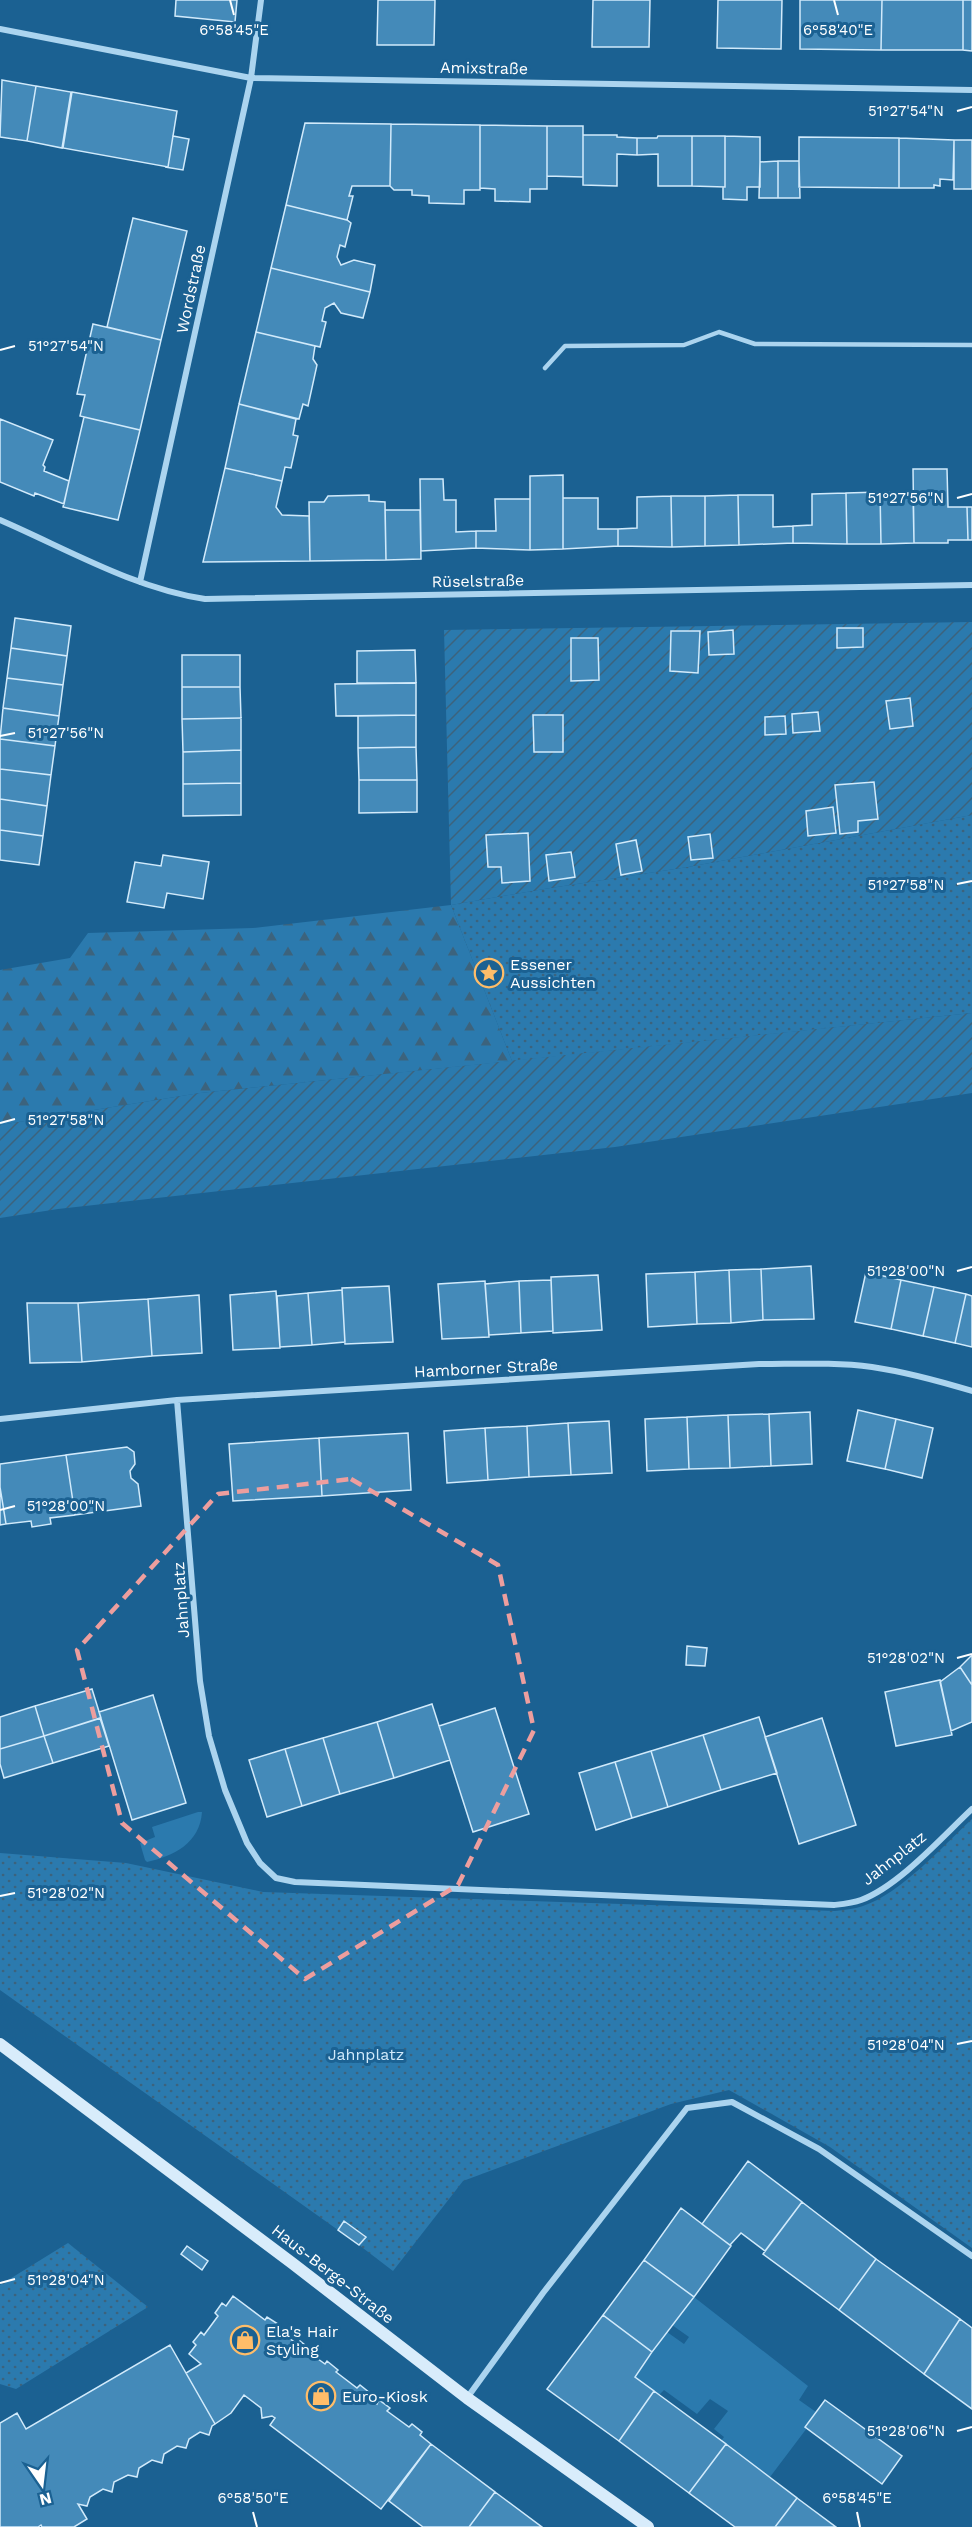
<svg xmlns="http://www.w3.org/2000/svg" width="972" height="2527" viewBox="0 0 972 2527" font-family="'Work Sans',sans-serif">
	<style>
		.grass { fill: #2b7aae }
		.forest { fill: url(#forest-firs) }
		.park { fill: url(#park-dots) }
		.garden { fill: url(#garden-furrows) }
		.building { fill: #448ab9; stroke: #d1eafb; stroke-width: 1.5 }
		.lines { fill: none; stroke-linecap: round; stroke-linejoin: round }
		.service { stroke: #abd4ef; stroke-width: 4.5 }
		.minor { stroke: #abd4ef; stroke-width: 6 }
		.secondary { stroke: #d8ecfb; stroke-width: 12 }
		.marked { fill: none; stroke: #ed9e9e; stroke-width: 4.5; stroke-dasharray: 12 8; stroke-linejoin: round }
		.ticks { fill: none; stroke: #fff; stroke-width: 2 }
		.labels { text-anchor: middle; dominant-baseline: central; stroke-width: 6; stroke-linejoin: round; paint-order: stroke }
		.street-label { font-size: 16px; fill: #fff; stroke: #1b6192 }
		.poi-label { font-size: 16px; fill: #fff; stroke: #1b6192; text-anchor: start }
		.park-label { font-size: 16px; fill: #d1eafb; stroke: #1b6192 }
		.ticks-label { font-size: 15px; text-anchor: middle; fill: #fff; stroke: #1b6192; stroke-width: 6; stroke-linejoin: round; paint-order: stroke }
	</style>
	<defs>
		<pattern id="forest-firs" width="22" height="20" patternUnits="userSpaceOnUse" patternTransform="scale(1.5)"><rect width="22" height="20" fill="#2b7aae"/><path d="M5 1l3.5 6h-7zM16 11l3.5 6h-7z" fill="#3c637d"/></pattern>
		<pattern id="park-dots" width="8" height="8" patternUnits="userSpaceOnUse" patternTransform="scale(1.5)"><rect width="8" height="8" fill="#2b7aae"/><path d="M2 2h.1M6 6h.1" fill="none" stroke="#3c637d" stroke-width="1.8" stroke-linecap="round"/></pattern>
		<pattern id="garden-furrows" width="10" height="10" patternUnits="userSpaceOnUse" patternTransform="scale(1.5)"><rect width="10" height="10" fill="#2b7aae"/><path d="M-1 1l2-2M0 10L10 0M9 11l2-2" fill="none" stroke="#3c637d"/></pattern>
	</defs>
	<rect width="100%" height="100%" fill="#1b6192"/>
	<path class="grass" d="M198 1812H202C200 1843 174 1856 147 1862L145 1860 140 1843 155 1837 152 1827Z
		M694 2297 808 2386 799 2400 816 2412 805 2427 807 2428 770 2477 721 2441 724 2437 714 2429 728 2411 710 2399 697 2414 664 2390 659 2395 635 2377 667 2332 684 2344 689 2337 672 2325Z"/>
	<path class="forest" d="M451 905 512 1061 200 1093 0 1125V970L70 958 88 933 253 928Z"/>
	<path class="park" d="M972 815V1013L512 1061 451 905 544 889 688 867Z
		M972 1819V2248L830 2147 729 2090 671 2104 463 2181 393 2271 359 2245 365 2236 345 2221 338 2230 0 1990V1853L126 1863 263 1892 835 1911C844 1910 854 1909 863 1906 900 1894 943 1846 972 1819Z
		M68 2243 148 2307 16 2389 0 2384V2285Z"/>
	<path class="garden" d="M972 622V815L688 867 544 889 451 905 444 630Z
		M972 1013V1093L615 1147 58 1209 0 1218V1125L200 1093Z"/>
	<path class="building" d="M176 0H237L235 22 175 16Z
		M378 0H435L434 45H377Z
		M593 0H650L649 47H592Z
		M718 0H782L781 49 717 48Z
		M800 0H882L881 50 800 49Z
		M882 0H963V50H881Z
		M963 0H972V51L963 50Z
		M2 80 36 86 27 141 0 137Z
		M36 86 71 92 62 148 27 141Z
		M72 92 177 111 168 167 63 148Z
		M305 123 391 124 390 186H352L349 196H353L347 220 286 205Z
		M391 124 480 125V190H464V204L429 203V196L412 195V190H394L390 186Z
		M480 125 547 126V189H530V202L495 201V189L480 188Z
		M547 126H583V177L547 176Z
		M583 135H617V137L637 138V155L617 154V186L583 185Z
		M173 136 189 139 183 170 165 167H168Z
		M658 136H692V186H658V154L637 155V138H657Z
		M692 136H725V187L692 186Z
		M725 136 760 137V187H747V200L723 199V187H725Z
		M799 137 899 138V188L799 187Z
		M899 138 954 140 953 180 940 179V186L934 185V188H899Z
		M954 140H972V189H954Z
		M778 161V198H759L760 162Z
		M778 161H799L800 198H778Z
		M286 205 347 220 351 223 345 247 340 245 337 257 341 265 354 260 375 265 370 292 271 268Z
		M133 218 187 231 161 340 107 327Z
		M271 268 370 292 363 318 341 313 334 303 325 308 322 321 326 322 320 347 256 332Z
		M93 324 161 340 140 430 80 416 85 395 77 394Z
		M256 332 315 346 313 359 317 365 308 406 303 404 299 419 239 404Z
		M239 404 296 419 293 435 298 436 291 468 285 467 282 481 225 468Z
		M84 417 140 430 118 520 63 507Z
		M0 419 53 440 43 465 45 467 44 471 69 481 64 504 35 493 34 496 0 482Z
		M225 468 282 481 276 507 282 515 309 516 310 561 203 562Z
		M913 469H947L948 507H967L968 540H948V543H914Z
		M563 475V549L530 550V476Z
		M420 479H443L444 500H456V532L476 531V548L421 551Z
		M880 492 881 544H847L846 493Z
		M880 492H913L914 543 881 544Z
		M846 493 847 544 793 543V526L812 525V494Z
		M369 495V501L385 502 386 560 310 561 309 502H324L328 496Z
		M738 495H773V527L793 526V543L739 545Z
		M738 495 739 545 705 546V496Z
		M671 496 672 547 618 546V529L637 528V497Z
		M671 496H705V546L672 547Z
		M563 498H598V529H618V546L563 549Z
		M495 499H530V550L476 548V531H496Z
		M967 507H972V540H968Z
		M385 510H420L421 559 386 560Z
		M15 618 71 626 67 656 11 648Z
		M837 628H863V647L837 648Z
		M733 630 734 654 709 655 708 632Z
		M671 631H700L698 673 670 671Z
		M571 638H598L599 680 571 681Z
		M11 648 67 656 63 685 7 678Z
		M415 650 416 683H357V651Z
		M182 655H240V687H182Z
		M7 678 63 685 59 716 3 708Z
		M416 683V715L336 716 335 684Z
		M182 687H240L241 718 182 719Z
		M910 698 913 726 890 729 886 701Z
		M3 708 59 716 55 746 0 739Z
		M818 712 820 731 793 733 792 714Z
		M416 715V747L358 748V716Z
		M533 715H563V752H534Z
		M785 716 786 734 765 735V717Z
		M241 718V750L183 752 182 719Z
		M0 739 55 746 51 775 0 769Z
		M416 747 417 780H359L358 748Z
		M241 750V783L183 784V752Z
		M0 769 51 775 47 806 0 799Z
		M359 780H417V812L359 813Z
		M874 782 878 819 858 821V832L840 834 835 785Z
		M241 783V815L183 816V784Z
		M0 799 47 806 43 836 0 830Z
		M833 807 836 833 808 836 806 811Z
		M0 830 43 836 39 865 0 860Z
		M528 833 530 881 502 883 501 867H488L486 835Z
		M710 834 713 858 691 860 688 837Z
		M636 840 642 871 621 875 616 844Z
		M571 852 575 877 549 881 546 855Z
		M163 855 209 862 203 899 167 893 164 908 127 902 135 862 161 866Z
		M811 1266 814 1319 763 1320 761 1269Z
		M761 1269 763 1320 731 1323 729 1270Z
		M729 1270 731 1323 697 1324 695 1272Z
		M695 1272 697 1324 648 1327 646 1274Z
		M866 1272 901 1280 891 1329 855 1322Z
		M598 1275 602 1330 553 1333 551 1277Z
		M551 1280 553 1331 521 1333 519 1281Z
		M901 1280 934 1287 923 1336 891 1329Z
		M485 1281 489 1337 442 1339 438 1284Z
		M519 1281 521 1333 489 1335 485 1284Z
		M389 1286 393 1342 345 1344 342 1288Z
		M934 1287 966 1294 955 1343 923 1336Z
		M342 1290 345 1342 312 1345 308 1293Z
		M276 1291 280 1348 233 1350 230 1295Z
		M308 1293 312 1345 280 1347 277 1296Z
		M966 1294 972 1296V1347L955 1343Z
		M199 1295 202 1353 152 1356 148 1299Z
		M148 1299 152 1356 82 1362 78 1303Z
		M27 1303H78L82 1362 30 1363Z
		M858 1410 896 1419 885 1469 847 1461Z
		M810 1412 812 1464 771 1466 769 1414Z
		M769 1414 771 1466 730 1468 728 1415Z
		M728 1415 730 1468 689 1469 687 1417Z
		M687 1417 689 1469 647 1471 645 1419Z
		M896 1419 933 1428 922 1478 885 1469Z
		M609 1421 612 1473 571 1475 568 1423Z
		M568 1423 571 1475 529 1477 527 1426Z
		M527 1426 529 1477 488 1480 485 1428Z
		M485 1428 488 1480 447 1483 444 1431Z
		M408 1433 411 1490 322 1496 319 1438Z
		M319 1438 322 1496 233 1501 229 1444Z
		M127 1447 134 1452 135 1464 130 1471 131 1478 138 1484 141 1506 75 1515 66 1455Z
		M66 1455 75 1515 50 1518 51 1524 32 1527 31 1521 6 1524 0 1487V1464Z
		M0 1487 6 1524 0 1525Z
		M687 1646 707 1648 705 1666 686 1665Z
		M972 1655V1685L960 1667Z
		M960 1667 972 1685V1722L951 1731 940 1682Z
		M940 1680 952 1735 896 1746 885 1692Z
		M92 1689 101 1718 44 1736 35 1706Z
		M153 1695 186 1803 132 1820 99 1712Z
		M432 1704 450 1760 394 1778 377 1722Z
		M35 1706 44 1736 0 1749V1717Z
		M495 1708 529 1814 473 1832 439 1726Z
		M759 1717 777 1773 721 1790 703 1735Z
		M100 1718 109 1746 53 1763 44 1736Z
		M822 1718 856 1825 799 1844 765 1737Z
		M377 1722 394 1778 340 1794 323 1738Z
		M703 1735 721 1790 668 1807 651 1751Z
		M44 1736 53 1763 4 1778 0 1764V1749Z
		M323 1738 340 1794 302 1806 285 1749Z
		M285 1749 302 1806 267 1817 249 1760Z
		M651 1751 668 1807 632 1818 615 1762Z
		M615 1762 632 1818 596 1830 579 1773Z
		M748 2161 802 2202 765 2251 741 2233 730 2245 702 2224Z
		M802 2202 876 2259 839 2310 763 2254Z
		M681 2208 731 2246 694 2297 644 2260Z
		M344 2221 366 2237 359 2245 338 2230Z
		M187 2246 208 2261 202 2270 181 2254Z
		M876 2259 960 2319 924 2374 839 2310Z
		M644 2260 694 2297 652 2352 603 2315Z
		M233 2296 265 2320 267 2317 278 2324 276 2328 297 2344 300 2341 310 2349 307 2351 325 2364 327 2361 338 2370 336 2372 357 2388 360 2385 370 2393 367 2396 377 2404 379 2400 390 2408 387 2411 409 2427 412 2424 422 2432 420 2435 431 2444 381 2509 270 2425 275 2418 272 2416 262 2418 261 2408 244 2395 231 2413 215 2424 186 2373 201 2364 189 2354 196 2345 193 2342 201 2332 204 2335 218 2316 215 2313 222 2303 226 2306Z
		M603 2315 652 2352 635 2377 654 2391 619 2441 547 2389Z
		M960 2319 972 2328V2409L924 2374Z
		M170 2345 215 2424 212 2426 209 2435 200 2432 189 2439 186 2448 177 2446 164 2454 162 2463 152 2460 139 2468 137 2477 128 2475 114 2482 112 2492 103 2489 90 2497 87 2506 78 2504 87 2519 74 2527H42L41 2525 38 2527H0V2423L17 2413 26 2429Z
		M654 2391 726 2444 689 2493 619 2441Z
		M825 2400 902 2456 882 2484 805 2427Z
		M431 2444 495 2492 469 2527H423L389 2501Z
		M726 2444 797 2498 775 2527H735L689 2493Z
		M495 2492 542 2527H469Z
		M797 2498 836 2527H775Z"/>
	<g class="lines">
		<path class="service" d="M545 368 565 346 684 345 719 332 755 344 972 345"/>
		<path class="minor" d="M0 29 251 78 972 90
			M0 520C67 549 133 588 205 599L972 585
			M140 582 251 78 261 0
			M177 1400 200 1681 209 1736 225 1790 247 1843 260 1863 276 1878 295 1882 834 1905C843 1904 853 1903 861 1900 899 1886 942 1837 972 1809
			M0 1419 177 1400 759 1364C797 1364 835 1362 872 1367 906 1372 939 1381 972 1391
			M467 2398 543 2293 687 2108 732 2102 819 2149 972 2256"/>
		<path class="secondary" d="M0 2044 292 2263 467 2398 648 2527"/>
	</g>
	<path class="marked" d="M351 1479 498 1565 534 1730 458 1885 305 1979 122 1823 77 1650 218 1494Z"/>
	<path class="ticks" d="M230 0 234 15M834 0 838 15M957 111 972 107M0 350 15 346M957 498 972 494M0 736 15 733M957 884 972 881M0 1123 15 1119M957 1271 972 1267M0 1510 15 1506M957 1658 972 1654M0 1896 15 1893M957 2044 972 2041M0 2283 15 2279M957 2431 972 2427M253 2512 257 2527M857 2512 860 2527"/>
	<defs>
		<g id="sight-ring" transform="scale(1.5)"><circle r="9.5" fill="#1b6192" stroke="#ffbd69" stroke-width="1.5"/><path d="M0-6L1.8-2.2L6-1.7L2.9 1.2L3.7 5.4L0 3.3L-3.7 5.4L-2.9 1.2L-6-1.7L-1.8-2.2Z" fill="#ffbd69"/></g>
		<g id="shop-ring" transform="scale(1.5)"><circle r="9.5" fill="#1b6192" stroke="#ffbd69" stroke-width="1.5"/><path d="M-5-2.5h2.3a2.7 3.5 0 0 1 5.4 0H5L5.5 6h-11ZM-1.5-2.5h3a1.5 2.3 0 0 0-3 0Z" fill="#ffbd69"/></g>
	</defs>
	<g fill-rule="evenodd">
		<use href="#sight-ring" x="489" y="973"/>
		<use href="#shop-ring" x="245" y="2340"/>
		<use href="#shop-ring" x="321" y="2396"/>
	</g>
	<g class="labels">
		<g class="street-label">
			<text transform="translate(484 68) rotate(1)">Amixstraße</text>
			<text transform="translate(191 289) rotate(-78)">Wordstraße</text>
			<text transform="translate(478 581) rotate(-1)">Rüselstraße</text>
			<text transform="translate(486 1368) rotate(-3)">Hamborner Straße</text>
			<text transform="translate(181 1600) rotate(-94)">Jahnplatz</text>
			<text transform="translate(894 1858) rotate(-38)">Jahnplatz</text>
			<text transform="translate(333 2274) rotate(38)">Haus-Berge-Straße</text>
		</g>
		<g class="poi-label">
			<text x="510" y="964">Essener<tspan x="510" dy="18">Aussichten</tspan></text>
			<text x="266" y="2331">Ela's Hair<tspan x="266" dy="18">Styling</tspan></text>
			<text x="342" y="2396">Euro-Kiosk</text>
		</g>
		<g class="park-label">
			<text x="366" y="2054">Jahnplatz</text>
		</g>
	</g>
	<g class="ticks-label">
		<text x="234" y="35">6°58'45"E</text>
		<text x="838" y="35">6°58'40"E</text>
		<text x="906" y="116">51°27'54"N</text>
		<text x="66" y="351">51°27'54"N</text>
		<text x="906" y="503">51°27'56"N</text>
		<text x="66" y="738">51°27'56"N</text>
		<text x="906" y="890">51°27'58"N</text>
		<text x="66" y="1125">51°27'58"N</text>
		<text x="906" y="1276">51°28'00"N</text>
		<text x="66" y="1511">51°28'00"N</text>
		<text x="906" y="1663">51°28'02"N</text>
		<text x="66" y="1898">51°28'02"N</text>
		<text x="906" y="2050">51°28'04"N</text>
		<text x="66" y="2285">51°28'04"N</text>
		<text x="906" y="2436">51°28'06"N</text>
		<text x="253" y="2503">6°58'50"E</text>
		<text x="857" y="2503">6°58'45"E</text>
	</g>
	<g transform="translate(42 2485) rotate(166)" stroke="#1b6192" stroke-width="4.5" paint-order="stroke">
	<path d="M0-4.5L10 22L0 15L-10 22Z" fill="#ffffff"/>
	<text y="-9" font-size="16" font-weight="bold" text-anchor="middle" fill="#ffffff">N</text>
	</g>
</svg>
